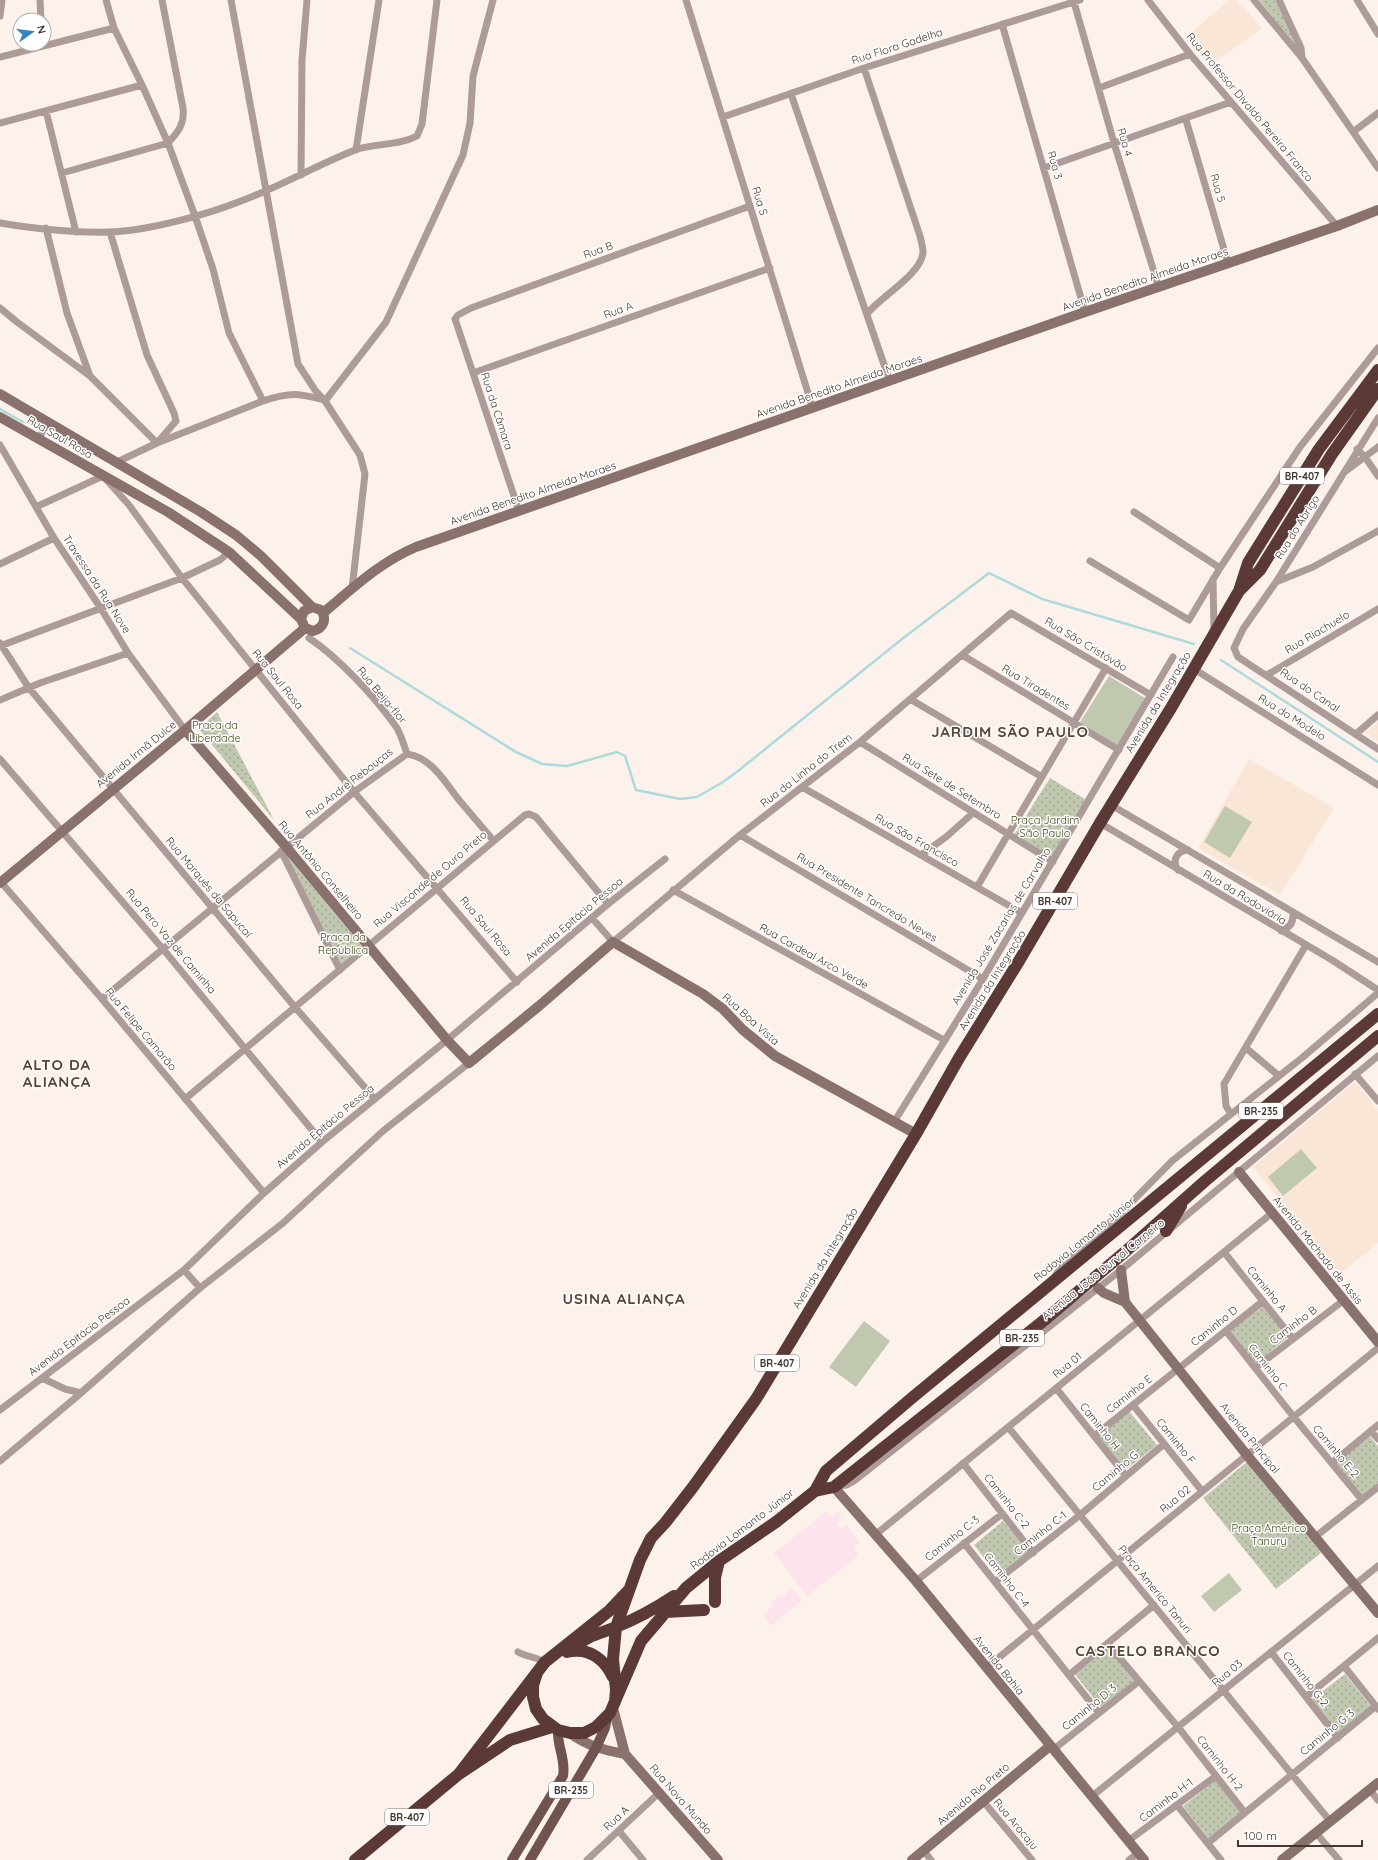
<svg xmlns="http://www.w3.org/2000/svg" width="1378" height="1860" viewBox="0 0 1378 1860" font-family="Quicksand,sans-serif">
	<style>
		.education { fill: #fae6d7 }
		.medical { fill: #fce3ec }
		.park { fill: url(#park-dots) }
		.garden { fill: #c0c8b0 }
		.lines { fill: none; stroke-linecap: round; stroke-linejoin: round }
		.stream { stroke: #addadb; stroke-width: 2.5 }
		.street { stroke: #ad9b99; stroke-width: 7 }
		.secondary { stroke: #89716d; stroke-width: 10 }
		.primary { stroke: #70534f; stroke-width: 10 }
		.highway { stroke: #5a3936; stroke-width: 12 }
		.labels { text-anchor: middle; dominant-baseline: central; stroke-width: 3; stroke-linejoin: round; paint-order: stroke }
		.shield { fill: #fff; stroke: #7b746f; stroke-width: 1 }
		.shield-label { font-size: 10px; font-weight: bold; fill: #433831 }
		.street-label { font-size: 11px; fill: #433831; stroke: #fff }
		.park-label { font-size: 11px; fill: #3c4914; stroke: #fff }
		.district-label { font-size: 15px; font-weight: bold; letter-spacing: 1px; fill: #5b4536; stroke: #fff }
	</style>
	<defs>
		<pattern id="park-dots" width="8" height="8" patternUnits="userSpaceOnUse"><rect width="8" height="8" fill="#c0c8b0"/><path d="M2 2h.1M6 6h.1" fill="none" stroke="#9ea390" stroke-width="1.8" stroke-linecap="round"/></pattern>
	</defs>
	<rect width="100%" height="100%" fill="#fdf2eb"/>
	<path class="education" d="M1229 0H1237L1262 28 1210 66 1186 37Z
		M1378 722V742L1365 733Z
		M1249 759 1334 808 1280 895 1198 848Z
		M1355 1082 1378 1110V1243L1340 1274 1253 1167Z"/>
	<path class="medical" d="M826 1512 830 1518 838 1512 842 1518 836 1524 840 1529 846 1524 860 1542 853 1548 859 1555 807 1596 774 1553Z
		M792 1588 802 1600 771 1626 763 1615 773 1605 771 1603 779 1595 782 1598Z"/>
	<path class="park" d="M1259 0H1275L1298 48Z
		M217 712 274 820 199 729Z
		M1050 778 1085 799 1051 858 1014 835Z
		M285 854 362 946 340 966Z
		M1262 1305 1288 1337 1254 1365 1228 1332Z
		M1129 1411 1157 1445 1124 1471 1097 1437Z
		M1368 1434 1378 1446V1483L1363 1496 1335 1462Z
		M1247 1462 1321 1553 1276 1589 1203 1498Z
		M1003 1521 1028 1552 998 1576 974 1545Z
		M1108 1647 1136 1682 1102 1709 1075 1674Z
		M1345 1674 1372 1708 1338 1734 1311 1700Z
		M1216 1780 1242 1813 1209 1839 1183 1806Z"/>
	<path class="garden" d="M1109 676 1145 698 1117 745 1080 722Z
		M1225 806 1252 822 1230 858 1204 842Z
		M1301 1149 1317 1168 1283 1196 1268 1177Z
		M864 1321 890 1341 856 1387 829 1367Z
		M1229 1573 1242 1590 1214 1612 1201 1596Z"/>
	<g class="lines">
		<path class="stream" d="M0 409 23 422
			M350 648 516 752 542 764 567 766 617 752 625 756 636 790 680 799 697 797 723 782 738 771 902 639 989 573 1042 599 1194 644
			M1221 660 1378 762"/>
		<path class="street" d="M40 0 41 20
			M231 0 298 364 315 390 325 401
			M686 0 813 409
			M1148 0 1190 54 1337 226
			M1254 0 1302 58 1378 168
			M1279 0 1301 48 1302 58
			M1357 0 1378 34
			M1074 2 1114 143 1159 288
			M0 16 2 0
			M1002 24 1085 312
			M0 57 114 28
			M864 68 920 236C921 241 923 247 923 252 922 274 880 297 867 314
			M1099 88 1190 54
			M791 94 890 382
			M46 111 76 232
			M723 117 864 68 1080 0
			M1186 120 1228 263
			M0 123 142 85
			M1353 132 1378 113
			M356 150 379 0
			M1044 168 1231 102
			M62 173 168 143C178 132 185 124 183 108L162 0
			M301 175 302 60 307 0
			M0 223C36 229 73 233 109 232 147 231 206 215 241 201 279 187 317 165 355 150 374 143 398 146 417 136L422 124 437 0
			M46 228 67 313 90 376 157 443 263 401 229 333 213 269 195 216 168 143 142 85 114 28 106 0
			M110 232 147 355 174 413 176 421 157 443 115 463
			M0 308 17 322 90 376
			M473 373 770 268
			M263 401C290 392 297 393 325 400
			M1378 418 1276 582 1243 629 1234 648 1238 657 1378 749
			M39 438 48 422
			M0 445 54 538 100 607 128 653 185 730
			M1357 449 1365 457 1378 476
			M1346 471 1378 447
			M36 507 103 476 129 505 182 578 354 792 517 982
			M519 511 455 319 458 315 471 308 750 206
			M1134 512 1220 568
			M1090 561 1189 620 1220 568 1300 447 1378 348
			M0 564 54 538
			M1213 579 1214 631
			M1276 582 1313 567 1378 531
			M352 589 365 474 360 455 325 401 386 322 463 155 470 123 473 76 493 0
			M309 638C339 658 376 698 397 728 401 735 404 745 407 754 431 757 445 782 459 800 470 813 482 827 493 840
			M0 643 29 688 294 1006 374 1098
			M0 646 182 578 220 560 229 552
			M962 655 1119 750
			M1194 669 1378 785
			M1267 675 1378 609
			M910 699 1042 777
			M0 700 40 683 128 653
			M1356 734 1378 715
			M860 742 1053 862
			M0 759 163 949 322 1142
			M802 787 1022 913
			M1111 805 1378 962
			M1100 823 1332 960 1378 990
			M740 835 983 979
			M281 851 340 970
			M921 855 946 837 973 813
			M1178 870C1172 861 1176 851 1188 850
			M0 881 102 999 264 1193
			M977 887 1106 668
			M673 890 944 1040
			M592 918 613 942 740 835 860 742 1011 613 1151 695
			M1281 931C1290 928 1294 922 1293 912
			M102 999 354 792 407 754
			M1246 1048 1279 1076
			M1355 1074 1378 1101
			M185 1099 525 815 529 814 536 817 608 904
			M1231 1114 1226 1106 1224 1084 1306 945
			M894 1122 983 979 1173 657
			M1224 1252 1293 1339
			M184 1270 200 1288
			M1055 1276 1064 1263 1123 1211 1172 1161 1303 1057 1378 993
			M1226 1331 1293 1416 1362 1500
			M1255 1368 1344 1300
			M42 1378 65 1389 81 1393
			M1056 1388 1126 1476
			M1133 1405 1202 1491
			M0 1410 184 1270 264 1193 322 1142 447 1040 608 904 665 859
			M1008 1427 1330 1821
			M1371 1431 1378 1439
			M1094 1436 1263 1301
			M0 1461 74 1399 200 1288 283 1223 383 1131 469 1063
			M963 1463 1033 1553
			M1332 1463 1378 1425
			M838 1486 847 1485 854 1481 1121 1270 1378 1056
			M875 1535 1272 1213
			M1315 1537 1378 1487
			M964 1543 1099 1713
			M916 1581 1002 1514
			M995 1582 1080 1515 1164 1444
			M1108 1644 1178 1727 1245 1813
			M518 1652C527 1657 536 1657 545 1662
			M1271 1652 1338 1738
			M1344 1666 1378 1709
			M986 1668 1378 1348
			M1069 1675 1154 1605
			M1306 1697 1378 1638
			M1054 1749 1138 1682
			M1370 1790 1378 1800
			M1091 1797 1378 1566
			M983 1801 1032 1860
			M1177 1805 1221 1860
			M619 1831 643 1860
			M1316 1833 1339 1860
			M1128 1841 1216 1776
			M1208 1843 1376 1706
			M923 1850 931 1860
			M587 1860 660 1792
			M1129 1860 1138 1853"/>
		<path class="secondary" d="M0 394 201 512 236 535 261 556 312 607 321 610C327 619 324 628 313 631L305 628 301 619 304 611 312 607
			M0 417 168 512 197 531 229 552 301 619
			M323 613C352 589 380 562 416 547L1085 312 1337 226 1378 210
			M185 730 282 842 447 1040 469 1063 539 1006 613 942 703 994 723 1009 743 1030 775 1056 916 1134
			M0 883 185 730 305 628
			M1239 1172 1378 1342
			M1121 1270 1125 1302 1246 1454 1378 1613
			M1098 1288 1104 1293 1125 1302
			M834 1487 916 1581 1144 1860
			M613 1708 625 1754 718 1860
			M570 1733C587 1746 604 1750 625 1754
			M912 1860 1050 1746
			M1282 1860 1378 1783"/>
		<path class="primary" d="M512 1860 563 1776C566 1759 557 1747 558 1730
			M530 1860 596 1748 605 1728 607 1718"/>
		<path class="highway" d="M1240 588 1248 563 1319 449 1378 370
			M1166 1231 1181 1206
			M815 1491 834 1487 1047 1318 1126 1251 1205 1181 1378 1036
			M715 1602V1578L719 1561
			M665 1612 704 1610
			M577 1646C587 1635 603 1633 616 1627 636 1619 656 1608 674 1596
			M567 1652C589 1647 604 1659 613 1677
			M537 1673 533 1685V1697L536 1709 543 1719 558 1730 570 1733H584L596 1727 610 1713 641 1641 686 1588 719 1561 776 1522 815 1491 826 1471 913 1397 1378 1014
			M615 1702 616 1690 613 1659 616 1627 640 1560 651 1538 665 1523 693 1487 756 1399 916 1134 959 1058 1019 961 1100 823 1171 708 1239 591 1260 570 1332 454 1378 389
			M459 1774 545 1662 609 1611 628 1591
			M355 1860 459 1774 510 1740 552 1727"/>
	</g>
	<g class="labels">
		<g class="shield">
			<rect x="1280" y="468" width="44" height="16" rx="3"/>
			<rect x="1033" y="893" width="44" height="16" rx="3"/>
			<rect x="1239" y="1103" width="44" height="16" rx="3"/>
			<rect x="1000" y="1330" width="44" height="16" rx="3"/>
			<rect x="755" y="1355" width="44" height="16" rx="3"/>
			<rect x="549" y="1782" width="44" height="16" rx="3"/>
			<rect x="385" y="1809" width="44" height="16" rx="3"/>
		</g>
		<g class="shield-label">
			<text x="1302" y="476">BR-407</text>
			<text x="1055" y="901">BR-407</text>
			<text x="1261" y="1111">BR-235</text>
			<text x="1022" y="1338">BR-235</text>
			<text x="777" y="1363">BR-407</text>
			<text x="571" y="1790">BR-235</text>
			<text x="407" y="1817">BR-407</text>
		</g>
		<g class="street-label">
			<text transform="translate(897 46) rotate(-18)">Rua Flora Gadelha</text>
			<text transform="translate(1250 107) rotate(50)">Rua Professor Divaldo Pereira Franco</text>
			<text transform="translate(1125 142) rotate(74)">Rua 4</text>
			<text transform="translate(1055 165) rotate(74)">Rua 3</text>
			<text transform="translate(1218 188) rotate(74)">Rua 5</text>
			<text transform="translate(760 201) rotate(73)">Rua S</text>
			<text transform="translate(598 250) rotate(-20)">Rua B</text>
			<text transform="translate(1145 279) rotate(-19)">Avenida Benedito Almeida Moraes</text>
			<text transform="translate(618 310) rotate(-20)">Rua A</text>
			<text transform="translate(839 386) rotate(-19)">Avenida Benedito Almeida Moraes</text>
			<text transform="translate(497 411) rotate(72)">Rua da Câmara</text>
			<text transform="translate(60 437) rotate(30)">Rua Saul Rosa</text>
			<text transform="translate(533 493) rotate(-19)">Avenida Benedito Almeida Moraes</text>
			<text transform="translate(1297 527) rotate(-58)">Rua do Abrigo</text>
			<text transform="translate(97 584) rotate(57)">Travessa da Rua Nove</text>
			<text transform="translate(1317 632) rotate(-31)">Rua Riachuelo</text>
			<text transform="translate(1086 644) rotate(31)">Rua São Cristóvão</text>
			<text transform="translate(278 679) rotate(51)">Rua Saul Rosa</text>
			<text transform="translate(1036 687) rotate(31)">Rua Tiradentes</text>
			<text transform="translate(1310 690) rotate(34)">Rua do Canal</text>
			<text transform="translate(382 695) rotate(50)">Rua Beija-flor</text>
			<text transform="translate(1158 702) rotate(-59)">Avenida da Integração</text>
			<text transform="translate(1292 717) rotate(32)">Rua do Modelo</text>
			<text transform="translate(136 754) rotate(-39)">Avenida Irmã Dulce</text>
			<text transform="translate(806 770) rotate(-38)">Rua da Linha do Trem</text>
			<text transform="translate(349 783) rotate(-38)">Rua André Rebouças</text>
			<text transform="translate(952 786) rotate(32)">Rua Sete de Setembro</text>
			<text transform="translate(917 840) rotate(30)">Rua São Francisco</text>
			<text transform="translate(321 870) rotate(50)">Rua Antônio Conselheiro</text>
			<text transform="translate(430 879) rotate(-40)">Rua Visconde de Ouro Preto</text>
			<text transform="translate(209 887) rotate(50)">Rua Marquês da Sapucaí</text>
			<text transform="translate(867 897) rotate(31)">Rua Presidente Tancredo Neves</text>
			<text transform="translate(1245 897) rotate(31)">Rua da Rodoviária</text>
			<text transform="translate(574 919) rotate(-40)">Avenida Epitácio Pessoa</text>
			<text transform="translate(486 926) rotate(50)">Rua Saul Rosa</text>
			<text transform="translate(1001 926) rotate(-59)">Avenida José Zacarias de Carvalho</text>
			<text transform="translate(171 941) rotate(50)">Rua Pero Vaz de Caminha</text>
			<text transform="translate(814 956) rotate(29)">Rua Cardeal Arco Verde</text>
			<text transform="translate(992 980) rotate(-58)">Avenida da Integração</text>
			<text transform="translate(751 1019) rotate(42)">Rua Boa Vista</text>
			<text transform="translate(141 1029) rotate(50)">Rua Felipe Camarão</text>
			<text transform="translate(325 1126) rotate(-40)">Avenida Epitácio Pessoa</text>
			<text transform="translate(1084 1239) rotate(-39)">Rodovia Lomanto Júnior</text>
			<text transform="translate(1318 1250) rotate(51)">Avenida Machado de Assis</text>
			<text transform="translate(825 1258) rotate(-59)">Avenida da Integração</text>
			<text transform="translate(1103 1269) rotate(-39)">Avenida João Durval Carneiro</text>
			<text transform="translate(1267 1289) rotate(51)">Caminho A</text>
			<text transform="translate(1293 1325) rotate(-37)">Caminho B</text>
			<text transform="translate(1214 1326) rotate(-39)">Caminho D</text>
			<text transform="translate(79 1336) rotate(-37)">Avenida Epitácio Pessoa</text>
			<text transform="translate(1067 1365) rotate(-39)">Rua 01</text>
			<text transform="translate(1268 1367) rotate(52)">Caminho C</text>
			<text transform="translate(1129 1394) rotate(-38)">Caminho E</text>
			<text transform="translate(1100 1426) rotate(51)">Caminho H</text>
			<text transform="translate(1250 1438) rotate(51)">Avenida Principal</text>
			<text transform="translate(1176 1441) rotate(51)">Caminho F</text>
			<text transform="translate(1336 1451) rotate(50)">Caminho E-2</text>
			<text transform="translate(1115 1471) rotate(-40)">Caminho G</text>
			<text transform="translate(1175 1499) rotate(-40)">Rua 02</text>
			<text transform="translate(1007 1501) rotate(52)">Caminho C-2</text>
			<text transform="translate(742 1529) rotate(-37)">Rodovia Lomanto Júnior</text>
			<text transform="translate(1040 1533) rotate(-38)">Caminho C-1</text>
			<text transform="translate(952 1538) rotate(-38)">Caminho C-3</text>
			<text transform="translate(1007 1580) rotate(52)">Caminho C-4</text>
			<text transform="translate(1155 1589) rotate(51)">Praça Americo Tanuri</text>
			<text transform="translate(999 1665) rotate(51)">Avenida Bahia</text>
			<text transform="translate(1227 1673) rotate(-39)">Rua 03</text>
			<text transform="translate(1306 1679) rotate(52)">Caminho G-2</text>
			<text transform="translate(1089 1707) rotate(-39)">Caminho D-3</text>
			<text transform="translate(1327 1732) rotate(-39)">Caminho G-3</text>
			<text transform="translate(1220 1763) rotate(52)">Caminho H-2</text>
			<text transform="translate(973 1794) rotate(-40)">Avenida Rio Preto</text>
			<text transform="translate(681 1799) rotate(49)">Rua Novo Mundo</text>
			<text transform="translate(1166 1800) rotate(-37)">Caminho H-1</text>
			<text transform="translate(616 1818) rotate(-43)">Rua A</text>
			<text transform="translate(1016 1824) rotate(50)">Rua Aracaju</text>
		</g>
		<g class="park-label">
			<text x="215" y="725">Praça da<tspan x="215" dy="13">Liberdade</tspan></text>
			<text x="1045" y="820">Praça Jardim<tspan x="1045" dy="13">São Paulo</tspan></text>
			<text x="343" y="937">Praça da<tspan x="343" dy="13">República</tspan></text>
			<text x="1269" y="1528">Praça Américo<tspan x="1269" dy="13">Tanury</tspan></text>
		</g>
		<g class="district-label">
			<text x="1010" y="731">JARDIM SÃO PAULO</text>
			<text x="57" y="1064">ALTO DA<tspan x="57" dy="17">ALIANÇA</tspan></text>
			<text x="624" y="1298">USINA ALIANÇA</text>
			<text x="1148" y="1650">CASTELO BRANCO</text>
		</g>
	</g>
	<g transform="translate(32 32) rotate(76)"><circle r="19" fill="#ffffff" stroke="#b4afad"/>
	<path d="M0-3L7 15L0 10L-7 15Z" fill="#3885b8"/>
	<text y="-6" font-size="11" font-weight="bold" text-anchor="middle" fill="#433831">N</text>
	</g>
	<path d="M1238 1840v6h124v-6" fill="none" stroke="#433831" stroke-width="2"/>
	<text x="1244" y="1840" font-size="12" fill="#433831" stroke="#ffffff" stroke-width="3" paint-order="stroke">100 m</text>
</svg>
